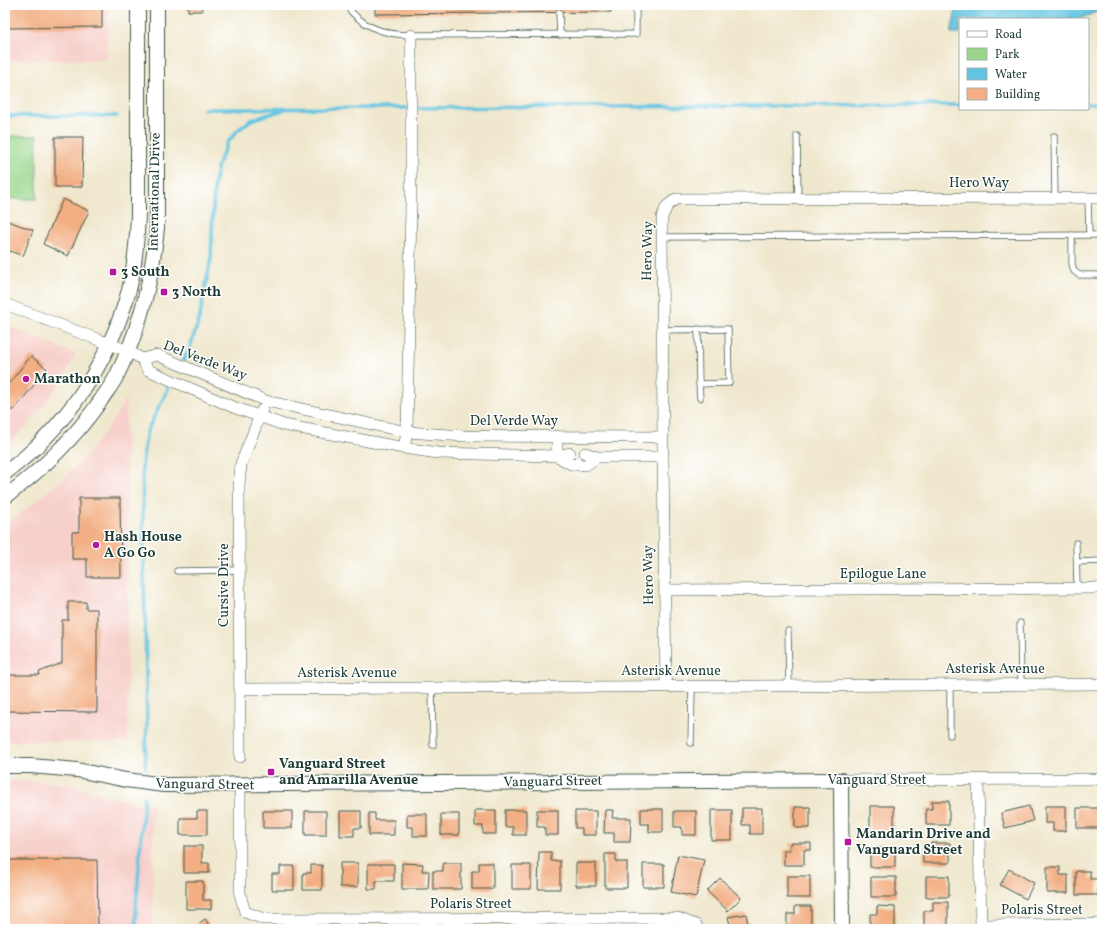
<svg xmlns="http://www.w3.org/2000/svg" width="1107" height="934" viewBox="0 0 1107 934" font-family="Vollkorn,serif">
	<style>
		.built { fill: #f7d0cb }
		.green { fill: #99d68b; stroke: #5c8a60 }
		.water { fill: #62c4e0; stroke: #40808a }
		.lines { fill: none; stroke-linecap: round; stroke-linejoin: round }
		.stream { stroke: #62c4e0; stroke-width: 3.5 }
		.building { fill: #f3af83 }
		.service-casing { stroke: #3e574b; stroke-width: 7 }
		.minor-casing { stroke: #3e574b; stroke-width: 12 }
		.tertiary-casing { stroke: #3e574b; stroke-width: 16 }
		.service { stroke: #fff; stroke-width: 5.5 }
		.minor { stroke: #fff; stroke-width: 11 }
		.tertiary { stroke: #fff; stroke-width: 14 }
		.poi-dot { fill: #b5179e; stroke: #fff; stroke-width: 1.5 }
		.labels { text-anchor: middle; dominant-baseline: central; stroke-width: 3; stroke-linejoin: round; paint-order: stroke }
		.street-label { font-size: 14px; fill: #1f3d34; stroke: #fff }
		.poi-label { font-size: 14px; font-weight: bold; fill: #1f3d34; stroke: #fff; text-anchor: start }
	</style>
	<rect width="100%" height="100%" fill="#fff"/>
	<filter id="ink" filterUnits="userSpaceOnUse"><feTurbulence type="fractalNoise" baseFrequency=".025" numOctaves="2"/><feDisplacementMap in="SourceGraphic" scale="8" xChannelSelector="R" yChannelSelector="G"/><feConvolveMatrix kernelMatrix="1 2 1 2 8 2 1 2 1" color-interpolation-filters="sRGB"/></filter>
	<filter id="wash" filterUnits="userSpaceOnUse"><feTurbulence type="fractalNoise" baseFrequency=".012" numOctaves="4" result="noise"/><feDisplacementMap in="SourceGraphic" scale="16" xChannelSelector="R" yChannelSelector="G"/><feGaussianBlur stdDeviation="0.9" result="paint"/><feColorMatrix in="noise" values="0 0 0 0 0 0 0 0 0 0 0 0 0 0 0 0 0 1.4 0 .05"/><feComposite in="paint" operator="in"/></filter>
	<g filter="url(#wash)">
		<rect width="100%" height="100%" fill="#f0e8ce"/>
		<path class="built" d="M5 5H108L107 60H5Z
			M5 325 76 354 58 386 41 409 14 439 5 446Z
			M126 398 128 742 5 741V524L37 501 65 477 89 452 112 422Z
			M5 781H41L70 785 128 801 139 804H153V929H5Z"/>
		<path class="green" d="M5 136H37V199H5Z"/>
		<path class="water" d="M957 5H1102V10L1079 19H960V33H951Z"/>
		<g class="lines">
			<path class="stream" d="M1088 104H1102
				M204 109 960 105
				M5 116H117
				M183 361 189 350 199 320 211 258 214 187 218 164 228 142 238 130 251 120 283 110
				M145 768 147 724 142 468 144 448 147 431 170 385
				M136 929V907L144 797"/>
		</g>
		<g id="blocks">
			<path class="building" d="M5 5H102V27L5 28Z
				M188 5H202V11H188Z
				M375 5H611V12L375 14Z
				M55 137H83L82 187H55Z
				M63 199 89 211 68 256 43 244Z
				M5 220 33 230 23 256 5 249Z
				M31 356 47 369 13 411 5 405V388Z
				M79 498H120L121 577H87V559H72V532H79Z
				M68 602H86V609H97V712L5 711V675H40L39 672 62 663V620H68Z
				M932 801H949V825H926V809H932Z
				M870 806H894V835H870Z
				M1029 806 1033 821 1005 828 1001 813Z
				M1045 806H1066V831H1053V823H1045Z
				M795 807H810V828H795Z
				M742 808H762V834H750V825H742Z
				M1077 808H1099V828H1077Z
				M641 809H663V832H649V824H641Z
				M475 810H496V834H483V826H475Z
				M505 810H526V835H513V827H505Z
				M537 810H558V835H545V827H537Z
				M605 810H613L612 818H631L630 842H614V833H604Z
				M711 810H732V840H711Z
				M197 811H207V835H180V818H197Z
				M263 811H292V828H263Z
				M305 811H326V835H305Z
				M340 811H361V828H354V836H340Z
				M575 811H596V835H582V828H575Z
				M674 811H696V835H682V827H674Z
				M369 813H375V820H394V835H369Z
				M407 814H427V836H413V827H407Z
				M441 814H459V835H441Z
				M790 843H811V850H804V865H784V850H790Z
				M931 843H950V863H923V851H931Z
				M184 846H202V863H209V873H184Z
				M870 848H895V867H870Z
				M539 852H551V861H560V889H538Z
				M605 854H616V862H627V888H605Z
				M678 855 704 860 696 897 671 892Z
				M5 860H97L98 929H5Z
				M340 863H358V887H340Z
				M402 863 423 864 422 871H429L428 889H402Z
				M443 863H461V889H433V871H443Z
				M479 863H493V889H472V871H479Z
				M576 863H596V886H576Z
				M368 864H394V881H376V889H368Z
				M643 864H664V887H643Z
				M311 865H322V890H303V873H311Z
				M512 865H531V889H512Z
				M280 866H294V890H272V874H280Z
				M1047 867H1060V875H1068V893H1047Z
				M1009 869 1034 883 1026 899 1000 885Z
				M1076 871H1090V879H1098V895H1076Z
				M787 876H810V898H787Z
				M926 876H949V897H926Z
				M871 877H896V897H871Z
				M720 878 741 898 728 911 707 891Z
				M186 881H203V900H211V909H186Z
				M933 902H948V928H924V911H933Z
				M795 906H811V927H787V914H795Z
				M877 906 895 907V928H870V914H877Z
				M746 914 749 929H731L728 917Z
				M205 919 212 929H191Z"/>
		</g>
	</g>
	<g filter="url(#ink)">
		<use href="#blocks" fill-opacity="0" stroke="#3e574b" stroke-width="1"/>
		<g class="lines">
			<g class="service-casing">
				<path id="service" d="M346 5C361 27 386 35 411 35L636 34V5
					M559 12 560 35
					M797 136 798 198
					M1054 136 1055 198
					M1088 198 1089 235
					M1072 235V264L1074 271 1079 275H1102
					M662 237 1102 235
					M662 330 728 329 729 383 699 384 698 329
					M699 384 700 398
					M1076 543 1077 588
					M1077 562 1102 561
					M177 571 239 570
					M1020 623 1021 684
					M788 631 789 686
					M432 688 433 745
					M950 735V685
					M691 743 692 686"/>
			</g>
			<g class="minor-casing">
				<path id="minor" d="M5 304 128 351 142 359
					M142 359 157 355 266 401 325 414 407 432 464 436 663 437
					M142 359 148 370 233 407 284 425 404 448 438 453 557 456 570 453
					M557 436V456
					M404 448 407 432 411 204V35
					M585 453 597 457H663
					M557 456 571 464 586 465 597 457
					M665 590 1102 588
					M666 686 663 457 662 217 667 206 676 199 1102 198
					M240 689 1102 684
					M240 757 239 485 241 464 262 410
					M841 780 1102 779
					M978 780 981 929
					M240 785V894L245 912 264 919 677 918 696 925 698 929
					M981 925 1102 924"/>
			</g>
			<g class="tertiary-casing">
				<path id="tertiary" d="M5 473C65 429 109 363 129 290 135 266 137 240 138 215V5
					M5 497C43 469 74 439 101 400 106 392 112 385 116 377 140 330 152 279 157 228V5
					M5 766H31L77 770 126 780 164 785 841 780 842 929"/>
			</g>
			<use href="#service" class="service"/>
			<use href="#minor" class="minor"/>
			<use href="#tertiary" class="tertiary"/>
		</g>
	</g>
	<g class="poi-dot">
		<rect x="109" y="268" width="8" height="8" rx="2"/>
		<rect x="160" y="288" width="8" height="8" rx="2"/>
		<circle cx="26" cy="379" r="4"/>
		<circle cx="96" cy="545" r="4"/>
		<rect x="267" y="768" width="8" height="8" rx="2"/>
		<rect x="844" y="838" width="8" height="8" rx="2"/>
	</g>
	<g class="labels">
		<g class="street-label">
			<text x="979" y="183">Hero Way</text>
			<text transform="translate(155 192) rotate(-89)">International Drive</text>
			<text transform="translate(648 251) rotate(-89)">Hero Way</text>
			<text transform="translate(205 361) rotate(21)">Del Verde Way</text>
			<text x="514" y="421">Del Verde Way</text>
			<text x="883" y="574">Epilogue Lane</text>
			<text transform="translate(649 575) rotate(-91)">Hero Way</text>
			<text transform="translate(224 585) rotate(-90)">Cursive Drive</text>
			<text x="995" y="669">Asterisk Avenue</text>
			<text x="671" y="671">Asterisk Avenue</text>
			<text x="347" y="673">Asterisk Avenue</text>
			<text x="877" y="780">Vanguard Street</text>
			<text transform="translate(553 782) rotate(-1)">Vanguard Street</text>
			<text transform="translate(205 785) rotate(1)">Vanguard Street</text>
			<text x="471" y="904">Polaris Street</text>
			<text x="1042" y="910">Polaris Street</text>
		</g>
		<g class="poi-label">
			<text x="121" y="272">3 South</text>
			<text x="172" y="292">3 North</text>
			<text x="34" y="379">Marathon</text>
			<text x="104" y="537">Hash House<tspan x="104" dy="16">A Go Go</tspan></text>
			<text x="279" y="764">Vanguard Street<tspan x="279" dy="16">and Amarilla Avenue</tspan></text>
			<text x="856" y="834">Mandarin Drive and<tspan x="856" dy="16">Vanguard Street</tspan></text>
		</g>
	</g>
	<rect width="1107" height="934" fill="none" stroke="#fff" stroke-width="20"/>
	<rect x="959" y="18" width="130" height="92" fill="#ffffff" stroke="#a5b1ae"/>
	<rect x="967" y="31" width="20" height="6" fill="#ffffff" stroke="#a5b1ae"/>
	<text x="995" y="38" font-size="12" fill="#1f3d34">Road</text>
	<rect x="967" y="48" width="20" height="12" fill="#99d68b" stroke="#a5b1ae"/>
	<text x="995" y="58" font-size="12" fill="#1f3d34">Park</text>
	<rect x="967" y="68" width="20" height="12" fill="#62c4e0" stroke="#a5b1ae"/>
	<text x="995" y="78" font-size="12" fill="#1f3d34">Water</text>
	<rect x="967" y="88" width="20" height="12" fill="#f3af83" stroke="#a5b1ae"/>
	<text x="995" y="98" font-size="12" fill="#1f3d34">Building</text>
</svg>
